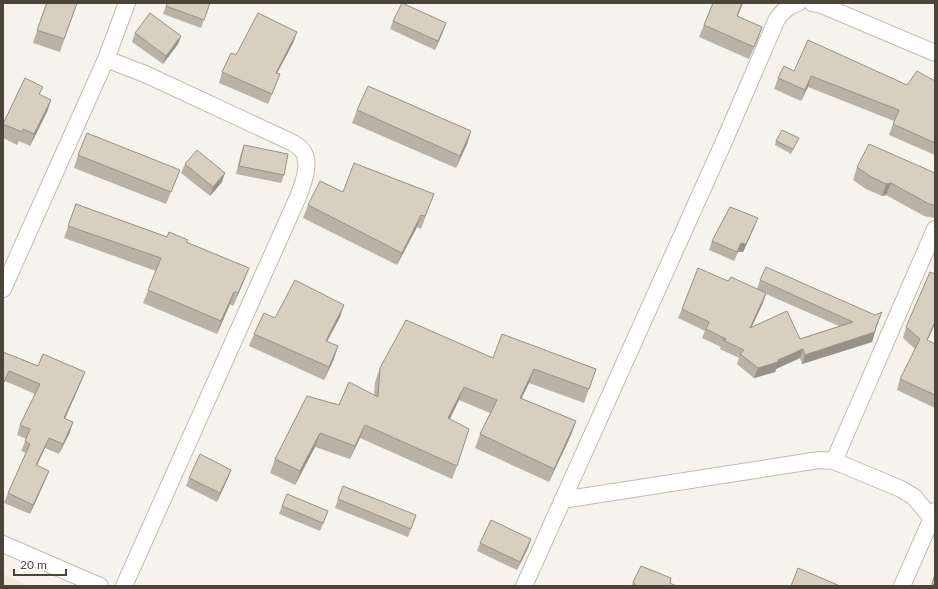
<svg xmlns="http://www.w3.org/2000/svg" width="938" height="589" viewBox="0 0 938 589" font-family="Lato,sans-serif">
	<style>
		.education { fill: #efe8d6 }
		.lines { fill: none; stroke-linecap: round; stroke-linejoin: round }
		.street-casing { stroke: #c2bbae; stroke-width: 18 }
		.street { stroke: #fff; stroke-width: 16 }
		.wall { fill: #bab2a6; fill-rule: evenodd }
		.shaded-wall { fill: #979187 }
		.building { fill: #d8cfc1; stroke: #979187 }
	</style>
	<rect width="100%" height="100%" fill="#f6f3ec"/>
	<path class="education" d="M3 574 30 586H3Z"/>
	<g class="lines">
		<g class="street-casing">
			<path id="street" d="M812 3 819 4 935 53
				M106 59 127 3
				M3 289 106 59 145 74 289 141C293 143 300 147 302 150 312 163 303 183 298 197L124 586
				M834 461 935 229
				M562 500 819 460 834 461 901 489 914 497 935 522
				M3 544 100 586
				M524 586 722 146 777 19C783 11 788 6 798 3
				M902 586 935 511"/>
		</g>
		<use href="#street" class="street"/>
	</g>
	<path class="wall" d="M46 3H77L60 52 33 43Z
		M167 3H210L201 28 163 14Z
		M743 3 738 16 762 27 749 59 699 37 704 25Z
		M393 21 443 32 435 50 390 29Z
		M297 32 293 43 277 73 276 85 268 104 219 83 222 72Z
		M135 33 181 36 178 44 163 64 132 42Z
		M794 71 907 85 935 81V155L889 135 894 121 808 87 801 101 774 89 778 78Z
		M40 95 51 100 47 112 30 146 19 141 17 145 3 138V123Z
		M357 110 471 131 467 144 456 168 352 123Z
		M799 138 791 154 775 145 776 141Z
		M244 145 284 175 281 183 236 174 241 153Z
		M78 155 180 170 166 204 74 168Z
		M185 164 222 182 210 196 181 173Z
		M857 167 935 173V218L924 216 886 195 882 196 866 189 853 180Z
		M343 192 434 194 421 229 417 227 397 265 303 218 308 205Z
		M76 204 167 237 186 242 244 281 233 306 230 304 217 334 143 303 156 271 64 238Z
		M755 226 743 252H738L734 261 709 250 712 241Z
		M760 280 879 322 876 328 872 342 802 364 800 358 776 369 775 372 754 378 737 364 739 358 720 349 721 347 702 338 705 331 678 318 682 309 728 281 757 289ZM766 294 839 326 800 339 751 327 763 303Z
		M340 317 327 341 334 359 324 380 249 346 254 334 275 318Z
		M935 324 927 340 935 344V408L897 390 900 379 915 349 903 338 906 327Z
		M3 352 81 382 65 418 70 432 59 454 45 448 37 466 45 481 30 514 4 503 8 493 26 453 21 451 26 439 17 435 20 425 35 394 5 381 3 386Z
		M493 358 596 369 584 403 529 383 521 398 576 421 571 435 549 482 475 448 480 434 490 413 459 400 450 419 457 466 452 479 360 438 350 459 315 447 295 485 270 473 275 459 339 405 374 395 375 382 380 368Z
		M231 470 228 478 217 502 186 486 189 478Z
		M338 499 416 515 408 537 335 508Z
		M282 506 325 520 320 531 279 514Z
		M531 539 528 548 517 570 477 551 480 543Z
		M935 573V586H931Z
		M633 582 670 583 676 586H631Z"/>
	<path class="shaded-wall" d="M742 3H743L732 28 737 16Z
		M446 23 443 32 435 50 438 41Z
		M762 27 758 39 749 59 754 47Z
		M297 32 293 43 272 83 276 73Z
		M181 36 178 44 163 64 166 56Z
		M811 76 808 87 801 101 805 90Z
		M51 100 47 112 30 146 34 134Z
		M471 131 467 144 456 168 460 156Z
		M225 173 222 182 210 196 213 187Z
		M891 183 886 195 882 196 886 184Z
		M421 215 417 227 397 265 402 253Z
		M758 218 743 252H738L734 261 741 243Z
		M249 268 244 281 233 306 238 293Z
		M234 292 230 304 217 334 221 321Z
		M766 293 763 303 747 337 750 328Z
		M344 305 340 317 321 353 326 341Z
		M882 312 874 333 875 332 872 342 802 364 805 355 876 326Z
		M935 322V324L923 350 927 340Z
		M338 346 334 359 324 380 329 367Z
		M803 349 800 358 776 369 775 372 754 378 758 368 778 360Z
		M534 369 529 383 515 412 520 398Z
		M85 372 81 382 61 428 64 418Z
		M464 387 459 400 443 432 448 418Z
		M576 421 571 435 549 482 554 469Z
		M73 422 70 432 59 454 63 444Z
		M365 425 360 438 350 459 355 446Z
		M320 433 315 447 295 485 300 471Z
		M49 438 45 448 32 475 36 465Z
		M231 470 228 478 217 502 220 493Z
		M49 471 45 481 30 514 33 505Z
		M531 539 528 548 517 570 520 562Z"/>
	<path class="building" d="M47 3H77L64 39 37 30Z
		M167 3H210L204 20 166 6Z
		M402 3 446 23 438 41 393 21Z
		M713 3H742L737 16 762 27 754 47 704 25Z
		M150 13 181 36 166 56 135 33Z
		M258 13 297 32 276 73 280 74 272 94 222 72 231 53 236 55Z
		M808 40 907 85 917 71 935 81V143L893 124 899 110 811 76 805 90 778 78 784 66 794 71Z
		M25 78 43 87 39 94 51 100 34 134 23 129 22 132 3 124Z
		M368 86 471 131 460 156 357 110Z
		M782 130 799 138 793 149 776 141Z
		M87 133 180 170 171 192 78 155Z
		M869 144 935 173V205L929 204 891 183 886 184 871 177 857 167Z
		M244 145 288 154 284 175 239 166Z
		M197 150 225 173 213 187 185 164Z
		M354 163 434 194 425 216 421 215 402 253 308 205 320 181 343 192Z
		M76 204 167 237 169 232 188 240 186 242 249 268 238 293 234 292 221 321 148 290 161 258 68 226Z
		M730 207 758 218 746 244 741 243 737 252 712 241Z
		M766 267 875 315 882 312 876 326 875 332 805 355 803 349 778 360V362L758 368 740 354 744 350 723 340 726 339 706 329 709 322 682 309 698 268 728 281 731 277 766 293 750 328 787 311 800 339 853 322 760 280Z
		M930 272 935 274V322L927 340 935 344V395L900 379 920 339 906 327Z
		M295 280 344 305 326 341 338 346 329 367 254 334 264 313 275 318Z
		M406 320 493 358 502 334 596 369 589 389 534 369 520 398 576 421 554 469 480 434 497 400 464 387 448 418 469 429 457 466 365 425 355 446 320 433 300 471 275 459 307 396 339 405 349 382 378 397 380 368Z
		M3 352 38 366 43 354 85 372 64 418 73 422 63 444 49 438 36 465 49 471 33 505 8 493 30 444 25 441 30 429 20 425 40 384 9 371 4 382 3 381Z
		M200 454 231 470 220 493 189 478Z
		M343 486 416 515 411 529 338 499Z
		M287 494 328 511 323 523 282 506Z
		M491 520 531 539 520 562 480 543Z
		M641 566 671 578 670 583 676 586H637L633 582Z
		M798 568 840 586H791Z
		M935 574V585L932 584Z"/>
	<rect width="938" height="589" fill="none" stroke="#4b4439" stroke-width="8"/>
	<path d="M14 569v6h52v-6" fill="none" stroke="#4b4439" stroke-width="2"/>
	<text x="20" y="569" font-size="12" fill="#4b4439" stroke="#ffffff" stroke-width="3" paint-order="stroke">20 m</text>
</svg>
